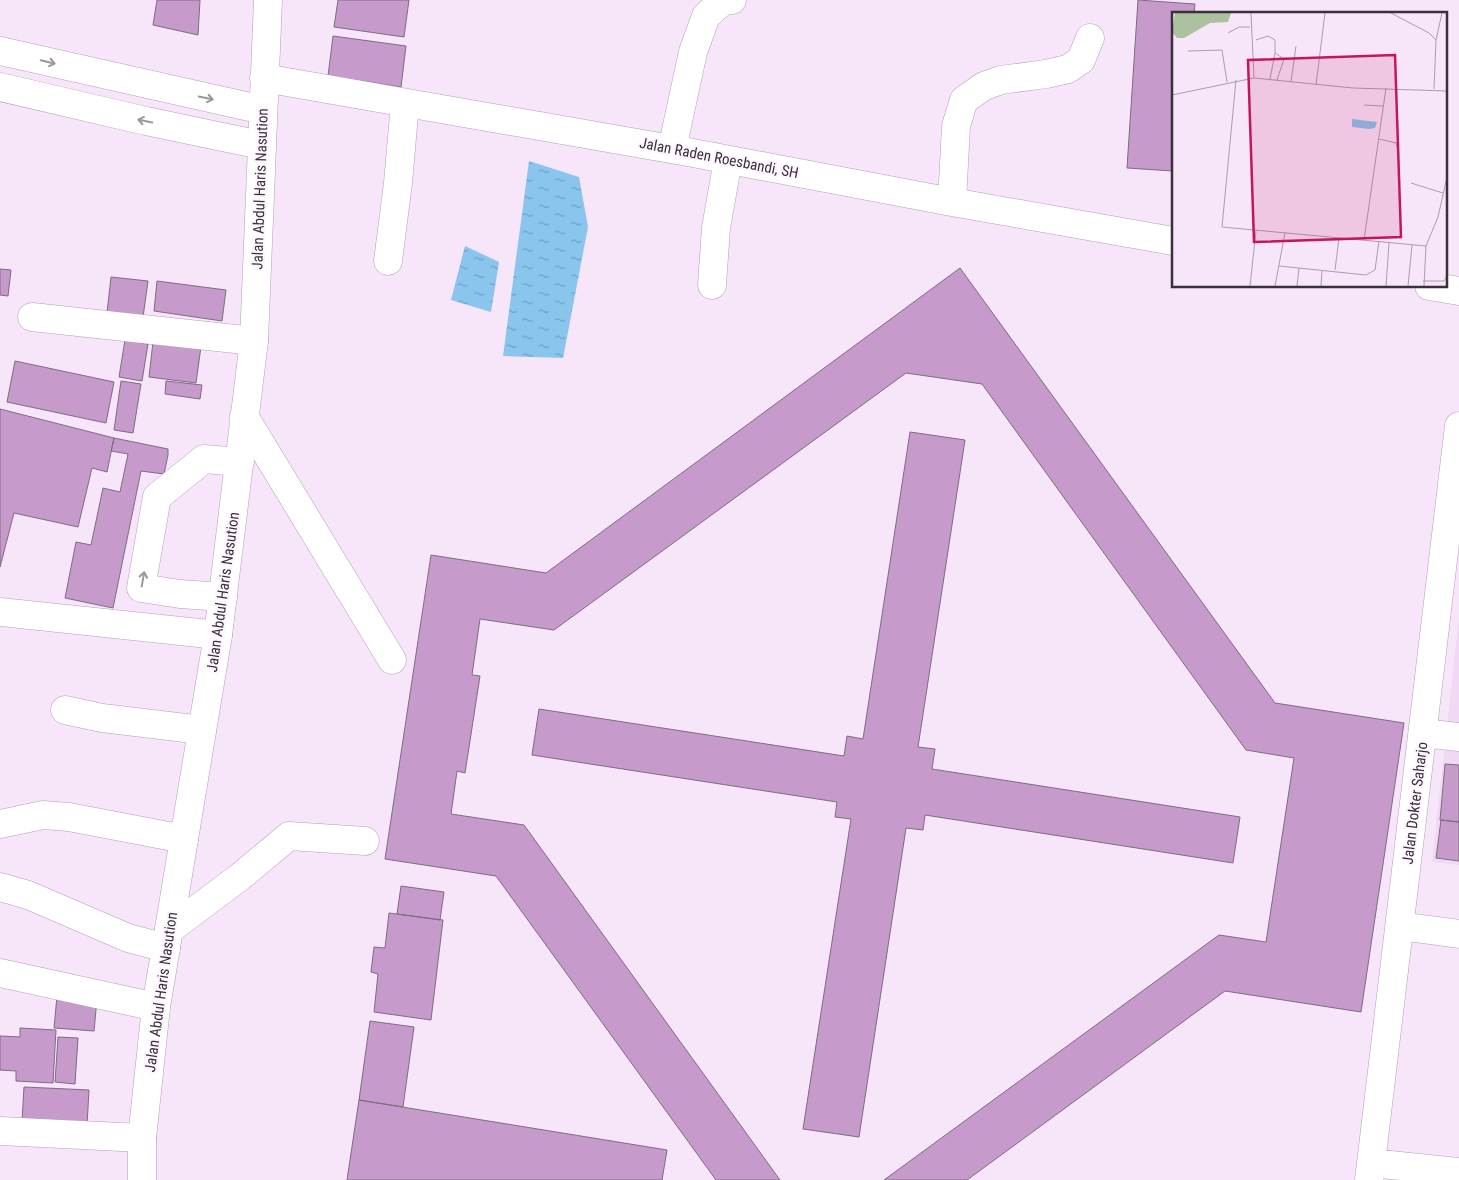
<svg xmlns="http://www.w3.org/2000/svg" width="1459" height="1180" viewBox="0 0 1459 1180" font-family="'Roboto Condensed',sans-serif">
	<style>
		.built { fill: #f0d9f3 }
		.water { fill: url(#water-ripples) }
		.building { fill: #c69acb; stroke: #7d6d7f }
		.lines { fill: none; stroke-linecap: round; stroke-linejoin: round }
		.minor-casing { stroke: #b2a1b4; stroke-width: 29 }
		.highway-casing { stroke: #b2a1b4; stroke-width: 29 }
		.minor { stroke: #fff; stroke-width: 28 }
		.highway { stroke: #fff; stroke-width: 28 }
		.oneway { stroke: #9c989c }
		.labels { text-anchor: middle; dominant-baseline: central; stroke-width: 4.5; stroke-linejoin: round; paint-order: stroke }
		.street-label { font-size: 15px; fill: #383139; stroke: #fef6fe }
		.inset-road { fill: none; stroke: #ab9dac; stroke-width: 1 }
		.view { fill: #c2185b; fill-opacity: 0.15; stroke: #c2185b; stroke-width: 2.5 }
		.inset-edge { fill: none; stroke: #383139; stroke-width: 2.5 }
	</style>
	<defs>
		<pattern id="water-ripples" width="26" height="14" patternUnits="userSpaceOnUse" patternTransform="scale(1.25)"><rect width="26" height="14" fill="#89c5ed"/><path d="M2 4q2-2 4 0t4 0M15 11q2-2 4 0t4 0" fill="none" stroke="#71a1c1"/></pattern>
	</defs>
	<rect width="100%" height="100%" fill="#f7e5f9"/>
	<path class="built" d="M1459 617V865L1432 862Z"/>
	<path class="water" d="M529 161 579 177 588 227 563 358 503 356Z
		M465 246 499 262 491 312 451 300Z"/>
	<path class="building" d="M157 0H200L198 35 153 25Z
		M338 0H409L404 37 334 27Z
		M1138 0 1195 4 1194 14H1173V171L1127 168Z
		M333 36 406 46 401 87 328 76Z
		M960 268 1275 703 1404 723 1361 1012 1225 991 967 1180H884L1219 935 1266 942 1294 758 1246 750 982 384 906 373 554 630 480 619 472 675 480 676 465 773 457 771 451 814 524 825 780 1180H716L496 876 385 859 431 555 546 573Z
		M0 269 11 270 8 296 0 295Z
		M111 277 148 281 143 317 107 313Z
		M157 281 226 290 222 321 154 311Z
		M154 333 202 339 196 383 149 377Z
		M125 340 148 344 142 381 119 377Z
		M15 361 114 382 106 423 7 402Z
		M121 381 141 384 133 433 114 430Z
		M166 381 202 385 200 399 165 394Z
		M0 409 114 438 107 472 92 468 78 527 14 513 0 567Z
		M910 432 965 440 918 747 935 749 932 769 1240 817 1233 863 925 815 923 830 906 828 859 1137 803 1129 851 819 835 817 837 802 532 755 539 709 844 756 847 736 863 739Z
		M114 438 168 449V455L164 474 141 471 113 608 65 598 76 542 91 545 103 488 120 492 128 454 111 451Z
		M1445 764 1459 765V822L1440 820Z
		M1441 820 1459 822V861L1436 858Z
		M401 886 444 892 440 920 397 914Z
		M389 913 443 920 431 1020 374 1012 378 974 371 972 374 947 385 948Z
		M57 996 97 999 94 1031 54 1028Z
		M370 1021 414 1027 403 1107 359 1100Z
		M20 1028 56 1030 53 1083 16 1081V1071L0 1070V1036L20 1037Z
		M58 1037 78 1038 75 1084 55 1082Z
		M24 1087 89 1090 87 1125 22 1121Z
		M359 1100 667 1150 662 1180H347Z"/>
	<g class="lines">
		<g class="minor-casing">
			<path id="minor" d="M0 51 263 110
				M264 78 688 152 952 202 1173 241
				M0 87 146 121 261 145
				M672 149 693 52 706 16 723 1 732 0
				M952 202 956 126 964 100 984 86 1001 80 1046 74 1068 69 1081 60 1090 38
				M388 261 398 183 405 103
				M712 285 716 228 728 160
				M1429 286 1459 291
				M32 317 254 341
				M244 416 392 660
				M223 597 180 594 141 588 157 497 204 459 240 462
				M0 612 218 635
				M65 710 102 718 202 730
				M1423 733 1459 737
				M0 824 43 815 69 817 184 839
				M0 887 28 895 128 938 166 948
				M1400 926 1459 934
				M169 930 241 876 289 836 365 841
				M0 973 156 1007
				M0 1131 142 1138
				M1371 1163 1459 1172
				M1369 1180 1459 426"/>
		</g>
		<g class="highway-casing">
			<path id="highway" d="M142 1180V1138L156 1007 218 635 254 341 268 0"/>
		</g>
		<use href="#minor" class="minor"/>
		<use href="#highway" class="highway"/>
	</g>
	<defs><path id="oneway-shaft" d="M-6 0H5M1.5-3L5.5 0L1.5 3" fill="none" stroke-width="1.6" stroke-linecap="round" stroke-linejoin="round" transform="scale(1.25)"/></defs>
	<g class="oneway">
		<use href="#oneway-shaft" transform="translate(48 62) rotate(13)"/>
		<use href="#oneway-shaft" transform="translate(206 98) rotate(12)"/>
		<use href="#oneway-shaft" transform="translate(145 121) rotate(-168)"/>
		<use href="#oneway-shaft" transform="translate(143 579) rotate(-80)"/>
	</g>
	<g class="labels">
		<g class="street-label">
			<text transform="translate(719 158) rotate(11)">Jalan Raden Roesbandi, SH</text>
			<text transform="translate(260 189) rotate(-88)">Jalan Abdul Haris Nasution</text>
			<text transform="translate(223 592) rotate(-82)">Jalan Abdul Haris Nasution</text>
			<text transform="translate(1415 803) rotate(-83)">Jalan Dokter Saharjo</text>
			<text transform="translate(161 992) rotate(-82)">Jalan Abdul Haris Nasution</text>
		</g>
	</g>
	<g transform="translate(1172 12)">
		<rect width="275" height="275" fill="#f7e5f9"/>
		<path d="M3 1H59L56 10 38 11 12 26H5L0 20Z" fill="#acc19f"/>
		<path d="M180 107 205 110 203 116 197 117 180 115Z" fill="#89c5ed"/>
		<path class="inset-road" d="M79 1 82 66M219 1 257 21 264 28 262 77M56 21 67 15H78M84 28 96 24 103 28V41L112 47 105 68M264 28 270 1M16 39 50 38 55 70M98 67 103 41M64 68 50 215 254 234M119 70 124 34M144 73 153 1M0 83 82 66 181 76 275 79M192 93 211 94M207 127 224 131 226 138M239 171 271 181M192 228 214 76M107 254 194 263 203 258 207 229M163 258 167 226M251 269H272L275 264M78 274 84 219M103 274 113 221M125 274 127 256M149 274 150 258M214 274 217 231M236 274 240 233M252 274 254 234 266 205 275 165"/>
		<path class="view" d="M223 43 229 225 82 230 76 48Z"/>
		<rect width="275" height="275" class="inset-edge"/>
	</g>
</svg>
